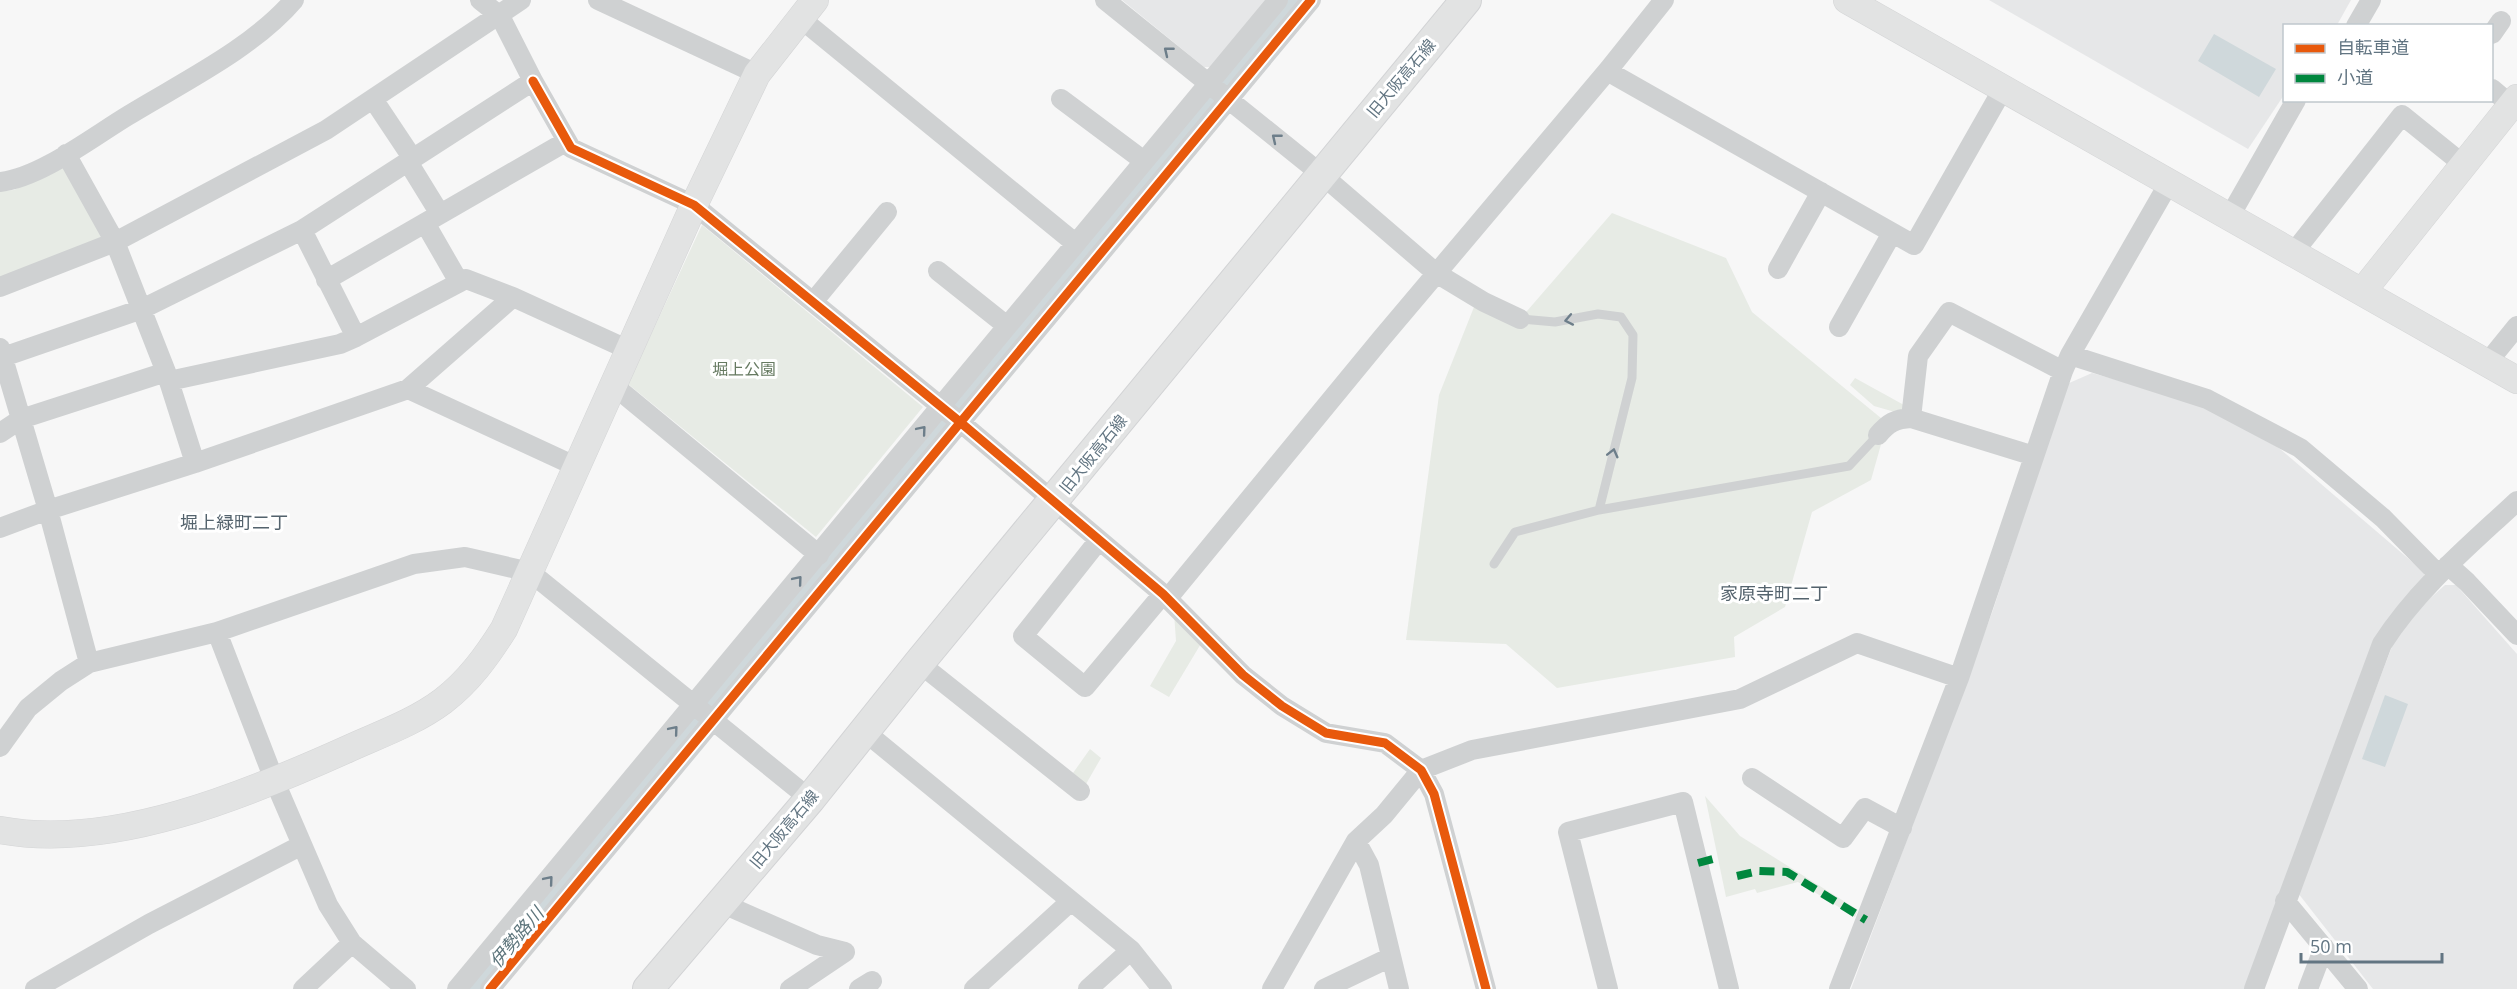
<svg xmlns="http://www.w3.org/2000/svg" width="2517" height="989" viewBox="0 0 2517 989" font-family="'Open Sans','Noto Sans JP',sans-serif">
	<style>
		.built { fill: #e6e7e8 }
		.green { fill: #e7ebe5 }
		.water { fill: #cfd8db }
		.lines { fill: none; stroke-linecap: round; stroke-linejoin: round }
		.river { stroke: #cfd8db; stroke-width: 34 }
		.secondary-casing { stroke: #d4d5d6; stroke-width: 28 }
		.primary-casing { stroke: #d2d3d5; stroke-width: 32 }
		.lane { stroke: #cfd1d2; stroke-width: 9 }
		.street { stroke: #cfd1d2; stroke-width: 20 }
		.secondary { stroke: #e2e3e3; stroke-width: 27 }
		.primary { stroke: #e2e3e3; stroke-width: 30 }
		.quiet { stroke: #00873e; stroke-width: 8; stroke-dasharray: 15 8; stroke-linecap: butt }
		.cycleway-casing { stroke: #fff; stroke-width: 13 }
		.cycleway { stroke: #e8590c; stroke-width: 9 }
		.oneway { stroke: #6d7e8a }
		.labels { text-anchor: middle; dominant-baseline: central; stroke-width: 6; stroke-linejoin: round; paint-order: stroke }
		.street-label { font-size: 16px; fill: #627582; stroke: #fff }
		.park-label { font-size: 16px; fill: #667a61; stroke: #fff }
		.neighbourhood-label { font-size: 18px; fill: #54636d; stroke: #fff }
		.water-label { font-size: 18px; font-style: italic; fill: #5d757c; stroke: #fff }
	</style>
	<rect width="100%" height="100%" fill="#f7f7f7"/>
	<path class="built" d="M1122 0H1266L1212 67H1204Z
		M1989 0H2351L2337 25 2284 26V95L2248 149Z
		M2092 373 2195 402 2279 448 2424 572V579L2377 636 2363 668 2245 989H1851L1993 610 2067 384Z
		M2445 585H2456L2517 654V989H2373L2298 893 2393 644 2416 611Z"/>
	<path class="green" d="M63 164 105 238 0 278V191L14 190Z
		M1612 213 1726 258 1752 312 1887 423 1871 480 1812 512 1785 607 1734 637 1735 657 1557 688 1506 644 1406 640 1439 395 1474 307 1520 319Z
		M702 225 923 407 816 537 628 384Z
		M1855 378 1904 405 1902 414 1874 406 1850 385Z
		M1174 613 1202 642 1169 697 1150 686 1176 641Z
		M1090 749 1101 758 1086 784 1073 773Z
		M1705 796 1740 836 1858 910 1855 917 1798 882 1757 893 1755 889 1726 897Z"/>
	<path class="water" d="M2214 34 2276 69 2259 97 2198 61Z
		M2385 695 2408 704 2385 767 2362 759Z"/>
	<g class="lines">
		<path class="river" d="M473 989 1297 0"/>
		<g class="secondary-casing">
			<path id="secondary" d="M1847 0 2517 380
				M2362 292 2517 98
				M0 830C112 851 248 794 350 748 381 734 415 722 443 701 469 681 487 656 504 629L694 205 757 74 815 0"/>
		</g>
		<g class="primary-casing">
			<path id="primary" d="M648 989 810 799 919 663 1466 0"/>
		</g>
		<path class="lane" d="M1520 319 1555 322 1598 314 1621 317 1633 335 1632 378 1599 510
			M1494 564 1515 532 1599 510 1849 466 1878 435"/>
		<path class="street" d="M598 0 757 74
			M1105 0 1321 174 1436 273 1484 302 1520 319
			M800 18 1075 243
			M2356 26 2371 0
			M2492 34 2501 21
			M1609 69 1616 76 1914 245 2004 87
			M533 81 571 148 694 205 960 422 1163 594 1243 675 1282 706 1326 733 1385 743 1421 770 1434 794 1486 989
			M2492 89 2511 105
			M373 99 413 159
			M1061 99 1144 161
			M66 154 115 242 166 372 195 463
			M408 162 440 214
			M0 182C40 178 94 136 129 115 183 82 253 48 294 0
			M2230 216 2296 100
			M425 223 459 282
			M2294 252 2402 115 2464 165
			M1778 269 1821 192
			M938 271 1007 326
			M326 280 567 141
			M0 287 115 242 326 130 521 0
			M513 297 629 350
			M813 302 887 212
			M1839 327 1892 233
			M0 348 48 510 89 663
			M2070 355 2207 399 2300 448 2383 518 2438 574
			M0 358 142 309 302 230 533 81 500 16 480 0
			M2487 363 2517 326
			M169 381 340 344 356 337
			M613 385 819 555
			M408 389 575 466
			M1911 418 1918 356 1949 312 2063 371
			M0 433 21 419 166 372
			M1878 435C1888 423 1895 419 1911 418L2034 456
			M0 528 48 510 195 463 408 389 513 297 466 279 356 337 302 230
			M1099 540 1023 636 1085 687 1163 594
			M2448 565 2467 582 2517 635
			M1168 598 1381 339 1609 69 1664 0
			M217 632 275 782 328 905 352 943 406 989
			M919 663 1080 791
			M864 731 1131 950 1162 989
			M0 747 28 708 61 681 89 663 217 632 414 564 465 557 530 572 810 799
			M1752 778 1843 838 1865 808 1902 828
			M1356 841 1369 865 1399 989
			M2285 901 2358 989
			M721 903 817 945 845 952 790 989
			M35 989 149 924 302 845
			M303 989 352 943
			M457 989 1278 0
			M490 989 1311 0
			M859 989 872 981
			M974 989 1071 901
			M1088 989 1131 950
			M1272 989 1356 841 1384 815 1421 770 1472 750 1740 699 1857 643 1959 678
			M1324 989 1391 957
			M1608 989 1568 832 1683 802 1729 989
			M1839 989 1959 678 2063 371 2070 355 2170 181
			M2254 989 2382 644C2418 588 2469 546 2517 501
			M2308 989 2324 947"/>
		<use href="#secondary" class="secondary"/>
		<use href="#primary" class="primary"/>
		<path class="quiet" d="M1698 863 1713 859
			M1737 876 1759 871 1787 872 1866 920"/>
		<g class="cycleway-casing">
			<path id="cycleway" d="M533 81 571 148 694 205 960 422 1163 594 1243 675 1282 706 1326 733 1385 743 1421 770 1434 794 1486 989
				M490 989 1311 0"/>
		</g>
		<use href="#cycleway" class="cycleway"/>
	</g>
	<defs><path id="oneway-chevron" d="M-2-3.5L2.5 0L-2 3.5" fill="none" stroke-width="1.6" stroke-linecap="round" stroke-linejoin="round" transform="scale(1.5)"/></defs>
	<g class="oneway">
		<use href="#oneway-chevron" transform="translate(1168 51) rotate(-141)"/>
		<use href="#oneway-chevron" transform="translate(1276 138) rotate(-141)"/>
		<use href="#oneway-chevron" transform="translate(1569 320) rotate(169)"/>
		<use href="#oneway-chevron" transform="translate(922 430) rotate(-50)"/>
		<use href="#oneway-chevron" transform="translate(1613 453) rotate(-76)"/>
		<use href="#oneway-chevron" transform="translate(798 580) rotate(-50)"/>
		<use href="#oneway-chevron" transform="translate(674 730) rotate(-50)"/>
		<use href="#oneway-chevron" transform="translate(549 880) rotate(-50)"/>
	</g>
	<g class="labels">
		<g class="street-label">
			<text transform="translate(1401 78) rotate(-50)">旧大阪高石線</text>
			<text transform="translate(1093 454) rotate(-51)">旧大阪高石線</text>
			<text transform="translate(784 829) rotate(-50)">旧大阪高石線</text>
		</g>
		<g class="park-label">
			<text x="744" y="369">堀上公園</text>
		</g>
		<g class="neighbourhood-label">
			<text x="234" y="522">堀上緑町二丁</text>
			<text x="1774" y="593">家原寺町二丁</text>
		</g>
		<g class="water-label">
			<text transform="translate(516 937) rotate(-50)">伊勢路川</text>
		</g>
	</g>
	<rect x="2283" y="24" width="210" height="78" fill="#ffffff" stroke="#c0c8cd" stroke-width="1.5"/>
	<rect x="2295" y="44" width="30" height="9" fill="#e8590c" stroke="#c0c8cd" stroke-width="1.5"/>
	<text x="2337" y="54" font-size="18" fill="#627582">自転車道</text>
	<rect x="2295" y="74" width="30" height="9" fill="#00873e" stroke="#c0c8cd" stroke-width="1.5"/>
	<text x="2337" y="84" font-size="18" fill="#627582">小道</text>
	<path d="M2301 953v9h141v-9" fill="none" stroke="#627582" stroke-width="3"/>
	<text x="2310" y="953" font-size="18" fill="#627582" stroke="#ffffff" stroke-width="4.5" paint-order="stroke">50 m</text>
</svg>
